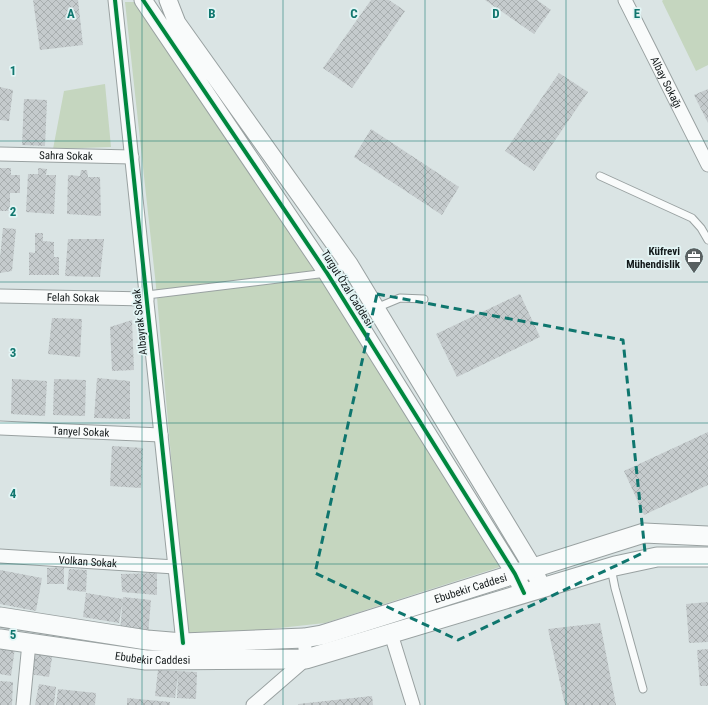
<svg xmlns="http://www.w3.org/2000/svg" width="708" height="705" viewBox="0 0 708 705" font-family="'Roboto Condensed',sans-serif">
	<style>
		.grass { fill: #c5d6bf }
		.building { fill: url(#building-cross-hatch) }
		.lines { fill: none; stroke-linecap: round; stroke-linejoin: round }
		.service-casing { stroke: #99a1a1; stroke-width: 9 }
		.minor-casing { stroke: #99a1a1; stroke-width: 15 }
		.tertiary-casing { stroke: #99a1a1; stroke-width: 19 }
		.secondary-casing { stroke: #99a1a1; stroke-width: 21 }
		.service { stroke: #f9fbfb; stroke-width: 7 }
		.minor { stroke: #f9fbfb; stroke-width: 13 }
		.tertiary { stroke: #f9fbfb; stroke-width: 17 }
		.secondary { stroke: #f9fbfb; stroke-width: 19 }
		.cycleway-casing { stroke: #e3f5f5; stroke-width: 6 }
		.cycleway { stroke: #00873e; stroke-width: 4 }
		.marked { fill: none; stroke: #0f766e; stroke-width: 3; stroke-dasharray: 8 5; stroke-linejoin: round }
		.grid { fill: none; stroke: #0f766e; stroke-width: 1; stroke-opacity: 0.55 }
		.labels { text-anchor: middle; dominant-baseline: central; stroke-width: 3.5; stroke-linejoin: round; paint-order: stroke }
		.street-label { font-size: 11px; fill: #13191a; stroke: #e3f5f5 }
		.poi-label { font-size: 11px; font-weight: bold; fill: #13191a; stroke: #e3f5f5; text-anchor: end }
		.grid-label { font-size: 13px; text-anchor: middle; font-weight: bold; fill: #0f766e; stroke: #e3f5f5; stroke-width: 3.5; stroke-linejoin: round; paint-order: stroke }
	</style>
	<defs>
		<pattern id="building-cross-hatch" width="8" height="8" patternUnits="userSpaceOnUse"><rect width="8" height="8" fill="#c5cbcd"/><path d="M0 0l8 8M0 8l8-8" fill="none" stroke="#a8aeaf"/></pattern>
	</defs>
	<rect width="100%" height="100%" fill="#dae4e4"/>
	<path class="grass" d="M663 0H708V65L696 71 662 1Z
		M125 2H141L506 565 325 623 187 638 156 286Z
		M105 84 111 147 53 149 64 91Z"/>
	<path class="building" d="M33 0H78L83 45 40 50Z
		M371 0H389L405 11 352 88 323 68Z
		M485 0H537L551 10 534 34Z
		M559 73 588 92 534 171 505 151Z
		M0 87 13 90 9 121 0 120Z
		M708 89V123L694 95Z
		M24 99 47 100 45 146 22 145Z
		M371 129 459 187 442 215 354 157Z
		M0 168H11V175H20V193H10V211H0Z
		M38 168 47 169 46 175H56L54 214 26 212 28 174H38Z
		M81 170H87L88 177H100L101 216 67 214 68 175 80 176Z
		M3 228 16 229 12 271 0 273V258Z
		M35 233H43V241L54 242V257H59V275H29V252L35 253Z
		M68 239H104L100 277 65 276Z
		M520 294 540 337 457 377 436 334Z
		M52 318 82 319 80 357 48 354Z
		M132 320 134 370 112 371 110 327Z
		M97 378 130 381V419L94 418Z
		M12 379 47 381 45 416 11 414Z
		M54 379 86 380 85 416 53 415Z
		M708 432V485L644 515 624 471Z
		M112 446 143 448 141 488 110 486Z
		M64 567V584H47V568Z
		M69 569 87 570 86 592 67 590Z
		M0 570 42 578 36 611 0 604Z
		M157 573V595L122 592 121 574Z
		M86 593 123 599 119 623 83 617Z
		M123 597 151 600 148 635 120 632Z
		M708 602V642L689 643 686 604Z
		M600 623 616 705H565L548 629Z
		M0 645 15 648 11 676 0 674Z
		M33 648 53 651 49 677 29 674Z
		M708 649V686H700L697 650Z
		M158 670 197 672 196 699 177 698 178 675 175 698 155 696Z
		M0 681 13 682 12 705H0Z
		M39 684 56 687 54 705H35Z
		M58 689 96 693 95 705H56Z
		M372 696 373 705H298V704Z
		M127 698 170 702V705H127Z"/>
	<g class="lines">
		<g class="service-casing">
			<path id="service" d="M600 176 692 218 701 228 708 240
				M147 295 327 273 349 264
				M376 308 400 298 424 299
				M611 568 615 588 643 689"/>
		</g>
		<g class="minor-casing">
			<g id="minor">
				<path d="M115 0 183 643"/>
				<path id="s1" d="M625 0 708 165"/>
				<path id="s2" d="M0 154 132 157"/>
				<path id="s3" d="M0 296 147 299"/>
				<path id="s4" d="M0 428 161 435"/>
				<path id="s5" d="M0 556 175 567"/>
				<path d="M391 634 413 705"/>
				<path d="M23 705 29 643"/>
				<path d="M253 705 306 659 304 638"/>
			</g>
		</g>
		<g class="tertiary-casing">
			<path id="tertiary" d="M143 0 327 273 515 574 524 593
				M168 0 177 23 349 264 533 568 542 588"/>
		</g>
		<g class="secondary-casing">
			<g id="secondary">
				<path id="s6" d="M0 617 147 640 183 643 304 638 322 635 644 533 708 536"/>
				<path id="s7" d="M0 639 146 660 306 659 615 566 657 557H708"/>
			</g>
		</g>
		<use href="#service" class="service"/>
		<use href="#minor" class="minor"/>
		<use href="#tertiary" class="tertiary"/>
		<use href="#secondary" class="secondary"/>
		<g class="cycleway-casing">
			<path id="cycleway" d="M115 0 183 643
				M143 0 327 273 515 574 524 593"/>
		</g>
		<use href="#cycleway" class="cycleway"/>
	</g>
	<path class="marked" d="M377 294 623 340 645 552 458 640 315 573Z"/>
	<path class="grid" d="M142 0V705M283 0V705M425 0V705M566 0V705M0 141H708M0 282H708M0 423H708M0 564H708"/>
	<defs>
		<g id="office-pin" transform="scale(1)"><path d="M0 17L-7.5 6A9.5 9.5 0 1 1 7.5 6Z" fill="#596061" stroke="#e3f5f5"/><path d="M-6-3h4V-5.5h4V-3h4V5H-6ZM-1-4.5V-3h2v-1.5ZM-6 0V1H6V0Z" fill="#fff"/></g>
	</defs>
	<g fill-rule="evenodd">
		<use href="#office-pin" x="694" y="257"/>
	</g>
	<g class="labels">
		<g class="street-label">
			<text stroke="none"><textPath href="#s1" startOffset="92">Albay Sokağı</textPath></text>
			<text stroke="none"><textPath href="#s2" startOffset="66">Sahra Sokak</textPath></text>
			<text transform="translate(347 288) rotate(58)">Turgut Özal Caddesi</text>
			<text stroke="none"><textPath href="#s3" startOffset="73">Felah Sokak</textPath></text>
			<text transform="translate(140 322) rotate(-96)">Albayrak Sokak</text>
			<text stroke="none"><textPath href="#s4" startOffset="81">Tanyel Sokak</textPath></text>
			<text stroke="none"><textPath href="#s5" startOffset="88">Volkan Sokak</textPath></text>
			<text stroke="none"><textPath href="#s6" startOffset="480">Ebubekir Caddesi</textPath></text>
			<text stroke="none"><textPath href="#s7" startOffset="154">Ebubekir Caddesi</textPath></text>
		</g>
		<g class="poi-label">
			<text x="680" y="251">Küfrevi<tspan x="680" dy="13">Mühendislik</tspan></text>
		</g>
	</g>
	<g class="grid-label">
		<text x="71" y="18">A</text>
		<text x="212" y="18">B</text>
		<text x="354" y="18">C</text>
		<text x="496" y="18">D</text>
		<text x="637" y="18">E</text>
		<text x="13" y="75">1</text>
		<text x="13" y="216">2</text>
		<text x="13" y="357">3</text>
		<text x="13" y="498">4</text>
		<text x="13" y="639">5</text>
	</g>
</svg>
